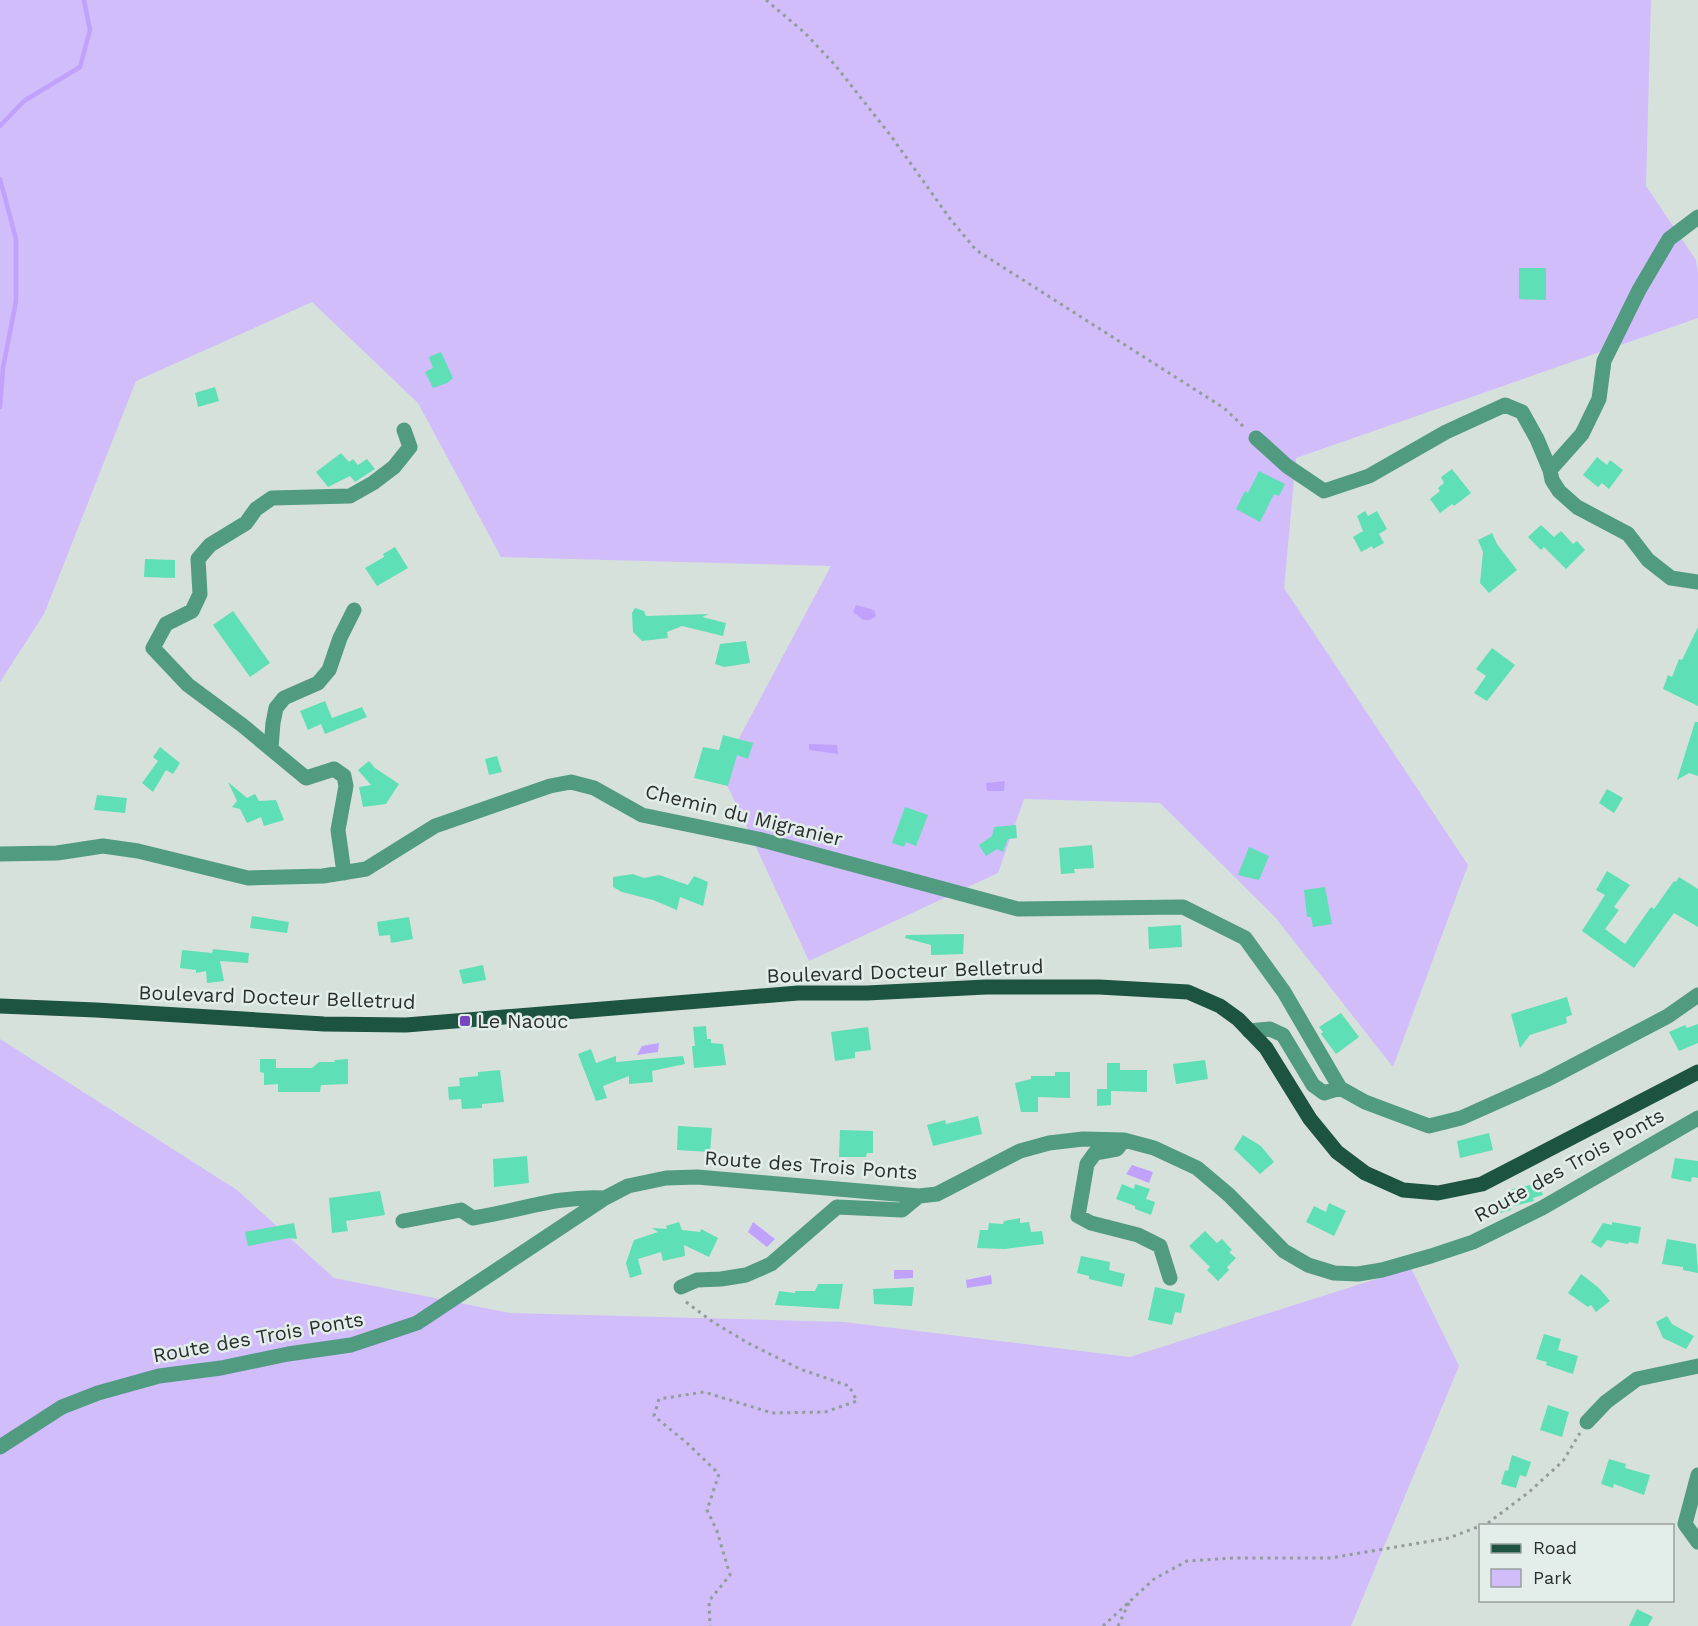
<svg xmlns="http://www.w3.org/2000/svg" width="1698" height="1626" viewBox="0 0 1698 1626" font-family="'Work Sans',sans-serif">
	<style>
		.green { fill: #d0bdf9 }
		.water { fill: #c0a2fd }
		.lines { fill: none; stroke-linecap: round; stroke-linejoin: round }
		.stream { stroke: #c0a2fd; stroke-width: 4.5 }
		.building { fill: #5fdfb5 }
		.path { stroke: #949c99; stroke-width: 3; stroke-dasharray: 3 4.5; stroke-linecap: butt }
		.minor { stroke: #519b81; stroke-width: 15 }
		.major { stroke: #1d5341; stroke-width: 15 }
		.poi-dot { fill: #7948c0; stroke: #e3eeea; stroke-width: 2 }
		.labels { text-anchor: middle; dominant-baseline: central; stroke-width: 5; stroke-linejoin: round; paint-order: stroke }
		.street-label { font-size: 20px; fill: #2a2e2c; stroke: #e3eeea }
		.poi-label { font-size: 20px; fill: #2a2e2c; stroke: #e3eeea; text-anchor: start }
	</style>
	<rect width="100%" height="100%" fill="#d6e1dc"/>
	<path class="green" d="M0 0H1651L1646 186 1696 260 1698 273V318L1296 458 1284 588 1468 865 1393 1067 1275 917 1160 803 1024 799 998 873 809 961 721 772 831 566 501 557 418 403 312 302 136 381 44 614 0 682Z
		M0 1039 237 1190 334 1278 510 1313 844 1322 1130 1357 1411 1268 1459 1366 1351 1626H0Z"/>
	<path class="water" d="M856 605 874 610 876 616 870 620H863L853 612Z
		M809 744 837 745 838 754 809 750Z
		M1005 781 1004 791H987L986 783Z
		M659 1043 658 1052 637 1055 642 1046Z
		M1132 1165 1153 1172 1149 1183 1126 1174Z
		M753 1222 775 1239 767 1247 748 1232Z
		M894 1270H913V1278L894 1279Z
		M991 1275 992 1284 967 1288 966 1280Z"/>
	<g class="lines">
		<path class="stream" d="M0 126 24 101 80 67 90 30 84 0
			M0 179 16 239V301L3 368 0 407"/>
	</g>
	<path class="building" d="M1519 268H1546V300L1519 299Z
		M441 352 453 378 447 383 433 388 425 372 433 368 429 357Z
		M215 387 219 401 198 407 195 393Z
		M341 453 349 462 353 459 358 465 367 459 375 469 355 482 350 476 328 487 316 472Z
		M1597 457 1607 465 1610 460 1623 470 1609 489 1602 483 1598 487 1583 475Z
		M1452 469 1471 493 1454 506 1452 504 1440 513 1430 499 1440 491 1438 488 1444 483 1441 477Z
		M1259 471 1285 484 1279 496 1274 494 1260 522 1236 509 1245 491 1248 493Z
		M1365 511 1368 516 1377 511 1387 529 1379 534 1384 543 1373 549 1372 546 1361 552 1353 537 1363 531 1357 516Z
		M1541 525 1554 537 1561 531 1573 544 1577 541 1585 550 1566 569 1544 547 1541 550 1528 537Z
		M1492 533 1497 544 1517 570 1489 593 1480 583 1483 552 1478 540Z
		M395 547 408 568 377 586 365 568 384 557 383 554Z
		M145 559 175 560V578L144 577Z
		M635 608 644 611 646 616 709 614 702 617 726 623 723 636 682 626 667 632 668 638 642 641 633 632 632 613Z
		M233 611 270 663 250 677 213 625Z
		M1698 627V706L1663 689 1668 675 1672 677 1679 659 1682 660Z
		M746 641 750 663 724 667 715 664 720 644Z
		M1492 648 1515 665 1487 701 1474 693 1486 676 1476 669Z
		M325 701 332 718 362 707 367 717 325 734 321 724 308 730 300 711Z
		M1695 722H1698V776L1689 773 1677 780Z
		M723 735 753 743 748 759 737 755 728 786 694 778 703 747 719 750Z
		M160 747 180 763 173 774 166 770 153 792 142 783 158 761 153 757Z
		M497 756 502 772 489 775 485 759Z
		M369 761 375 768 399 784 386 804 363 807 359 787 371 785 358 770Z
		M228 782 247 798 255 794 259 801 276 800 284 820 264 826 261 817 247 823 240 809 232 807 237 801Z
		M1607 789 1623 798 1614 813 1599 803Z
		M97 795 127 798 125 813 94 810Z
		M905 807 928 815 916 846 906 842 904 847 892 843Z
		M1016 825 1017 838 1008 839 1003 852 997 849 986 856 979 845 992 836 994 827Z
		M1092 845 1094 868 1074 869 1075 873 1061 874 1059 848Z
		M1249 847 1269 856 1259 880 1238 875Z
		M1607 871 1630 885 1614 907 1619 910 1605 929 1625 944 1651 907 1654 909 1674 881 1676 882 1679 877 1698 889V927L1674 913 1634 968 1582 931 1605 895 1596 890Z
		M633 874 644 878 659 875 688 885 694 876 708 882 703 906 680 897 677 910 653 900 622 892 613 887V877Z
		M1325 887 1332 924 1313 927 1311 917H1307L1304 890Z
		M252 916 289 922 287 933 250 928Z
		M409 917 413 939 391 943 390 935 379 936 377 922Z
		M1181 925 1182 947 1149 949 1148 927Z
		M964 934 963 954 931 955V945L905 938 906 935Z
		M213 949 249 953 248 963 220 961 224 981 207 983 206 971 196 973V970L180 968 182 950 212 953Z
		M483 965 486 980 463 984 459 970Z
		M1567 997 1572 1015 1566 1017 1567 1023 1530 1035 1520 1048 1511 1014Z
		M1341 1013 1359 1037 1336 1054 1321 1034 1323 1032 1319 1027Z
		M1698 1024V1043L1679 1051 1669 1032 1685 1025 1687 1028Z
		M706 1026 707 1039H711V1043L723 1044 726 1065 694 1068 692 1046H695L693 1027Z
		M868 1027 871 1050 855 1052V1058L835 1061 831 1032Z
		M591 1049 596 1063 616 1056V1062L683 1056 685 1064 652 1071 653 1082 629 1084V1076L603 1086 607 1098 596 1101 578 1054Z
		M260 1059H276V1068H312L319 1062H334L335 1060 348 1059V1084L321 1085 320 1092H278V1084L264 1085V1073L260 1072Z
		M1205 1060 1208 1079 1176 1084 1173 1064Z
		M1107 1063H1120V1070H1147V1092L1111 1091V1105L1097 1106V1089H1107Z
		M500 1070 504 1102 482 1104V1108L462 1109 461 1099 449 1100 448 1087 460 1086 459 1078 478 1076V1072Z
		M1055 1072H1070V1098L1038 1097V1112H1021L1015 1083 1031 1079V1076H1055Z
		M978 1116 982 1134 933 1146 927 1125 945 1120 946 1124Z
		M678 1126 712 1128 710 1152 677 1150Z
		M840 1130 873 1131V1153H867L866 1157H839Z
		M1489 1133 1493 1150 1460 1158 1457 1141Z
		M1243 1135 1261 1146 1274 1162 1260 1174 1234 1149Z
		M527 1156 529 1183 494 1187 493 1159Z
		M1675 1158 1698 1161V1178L1692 1177 1691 1182 1671 1178Z
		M1538 1183 1543 1195 1533 1198 1534 1201 1514 1206 1509 1190Z
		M1122 1184 1134 1189 1135 1184 1150 1189 1146 1199 1155 1202 1151 1215 1135 1209V1206L1116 1199Z
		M380 1191 385 1215 346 1221 348 1231 332 1233 329 1198Z
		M1508 1197 1511 1210 1496 1214 1492 1202Z
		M1329 1203 1346 1211 1334 1236 1306 1222 1314 1206 1326 1212Z
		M1020 1218V1223L1029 1222 1031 1232 1042 1231 1044 1244 1005 1249 977 1248 980 1230H988L989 1223 1003 1224 1004 1221Z
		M679 1222 682 1230 700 1232 701 1229 718 1238 709 1257 684 1245 685 1256 663 1261 661 1252 638 1259 642 1274 630 1278 626 1263 634 1240 658 1232 652 1228 667 1229 666 1226Z
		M1612 1222 1641 1227 1638 1244 1629 1242 1628 1244 1607 1240 1601 1248 1591 1242 1603 1223 1612 1225Z
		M294 1223 297 1239 289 1238 248 1246 245 1232Z
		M1205 1231 1217 1243 1222 1239 1232 1250 1229 1252 1236 1258 1227 1267 1229 1270 1218 1281 1207 1270 1210 1267 1189 1246Z
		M1667 1239 1696 1244 1698 1273 1683 1270V1267L1662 1264Z
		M1081 1256 1110 1262 1109 1270 1125 1274 1122 1287 1089 1279V1276L1077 1273Z
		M1581 1274 1599 1288 1610 1301 1596 1312 1591 1305 1588 1307 1568 1293Z
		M818 1284H843L839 1309 775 1305 779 1291 795 1293V1291H815Z
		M914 1287 912 1306 874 1304 873 1289Z
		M1155 1287 1185 1294 1181 1313 1175 1312 1172 1325 1148 1320Z
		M1667 1316 1672 1324 1694 1336 1686 1349 1663 1338 1656 1322Z
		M1544 1334 1561 1339 1558 1350 1578 1356 1573 1374 1546 1365 1547 1362 1536 1359Z
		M1548 1405 1569 1412 1562 1437 1540 1430Z
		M1512 1455 1531 1462 1526 1477 1520 1475 1516 1488 1501 1484 1505 1470 1508 1471Z
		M1609 1459 1626 1464 1625 1468 1650 1475 1644 1495 1614 1484 1613 1488 1601 1484Z
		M1637 1609 1653 1617 1648 1626H1629Z"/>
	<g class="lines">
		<path class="path" d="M766 0 805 33 835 65 891 136 951 220 976 250 1224 408 1246 429
			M686 1302 713 1322 748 1343 800 1369 849 1386 857 1401 825 1412 772 1413 704 1392 659 1399 654 1416 687 1443 719 1474 707 1510 717 1531 730 1575 709 1601 710 1626
			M1481 1526 1488 1523 1529 1492 1563 1461 1580 1433
			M1103 1626 1154 1579 1187 1561 1233 1558H1331L1449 1538 1480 1526
			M1118 1626 1129 1603"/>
		<path class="minor" d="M1256 438 1287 466 1324 491 1369 476 1446 432 1505 405 1522 412 1537 439 1550 470 1552 480 1559 491 1577 507 1628 534 1648 560 1671 578 1698 582
			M1550 470 1582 434 1599 399 1604 361 1639 290 1669 239 1698 217
			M271 748 273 723 276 708 284 698 318 683 329 670 340 638 354 610
			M0 854 57 853 103 846 138 851 248 878 323 876 366 869 435 826 550 786 571 782 594 788 642 815 758 839 1018 909 1183 907 1245 938 1284 992 1340 1088
			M344 873 338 830 346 786 344 776 334 769 306 778 242 725 188 685 153 648 166 624 192 611 200 594 198 559 210 545 246 523 256 509 272 498 350 496 373 483 394 467 410 447 404 430
			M1249 1031 1270 1029 1283 1035 1313 1085 1324 1093 1340 1088 1365 1102 1429 1126 1461 1118 1546 1080 1668 1016 1698 995
			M1124 1140 1117 1149 1095 1153 1087 1164 1078 1216 1091 1223 1138 1235 1160 1246 1170 1278
			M403 1221 461 1210 473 1218C519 1211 558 1195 605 1198
			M681 1287 697 1280 721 1279 746 1275 771 1264 837 1207 902 1210 919 1196
			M1587 1422 1606 1402 1637 1379 1698 1366
			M0 1447 62 1407 98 1393 159 1376 221 1368 288 1354 351 1345 417 1323 605 1198 628 1186 666 1178 697 1177 919 1196 937 1194 1020 1151 1049 1143 1083 1139 1124 1140 1154 1148 1197 1168 1229 1195 1284 1251 1308 1265 1334 1273 1358 1274 1382 1270 1431 1256 1473 1242 1542 1208 1698 1118
			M1698 1475 1685 1524 1698 1542"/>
		<path class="major" d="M0 1006 96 1010 324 1024 406 1025 798 993H867L986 987H1099L1188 992 1220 1006 1238 1019 1266 1048 1310 1119 1337 1152 1365 1173 1403 1190 1438 1193 1482 1184 1698 1072"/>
	</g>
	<rect class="poi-dot" x="459" y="1015" width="12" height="12" rx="3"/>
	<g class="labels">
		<g class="street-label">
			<text transform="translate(744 815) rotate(14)">Chemin du Migranier</text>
			<text transform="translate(905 971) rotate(-2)">Boulevard Docteur Belletrud</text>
			<text transform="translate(277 997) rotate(2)">Boulevard Docteur Belletrud</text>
			<text transform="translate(811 1165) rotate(4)">Route des Trois Ponts</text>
			<text transform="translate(1569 1165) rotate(-29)">Route des Trois Ponts</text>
			<text transform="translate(258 1337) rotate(-10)">Route des Trois Ponts</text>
		</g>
		<g class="poi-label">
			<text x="477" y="1021">Le Naouc</text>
		</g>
	</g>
	<rect x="1479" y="1524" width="195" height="78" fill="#e3eeea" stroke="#99a19e" stroke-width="1.5"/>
	<rect x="1491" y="1544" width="30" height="9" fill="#1d5341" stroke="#99a19e" stroke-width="1.5"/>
	<text x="1533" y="1554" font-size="18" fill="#2a2e2c">Road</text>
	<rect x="1491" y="1569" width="30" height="18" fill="#d0bdf9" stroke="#99a19e" stroke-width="1.5"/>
	<text x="1533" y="1584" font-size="18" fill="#2a2e2c">Park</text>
</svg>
